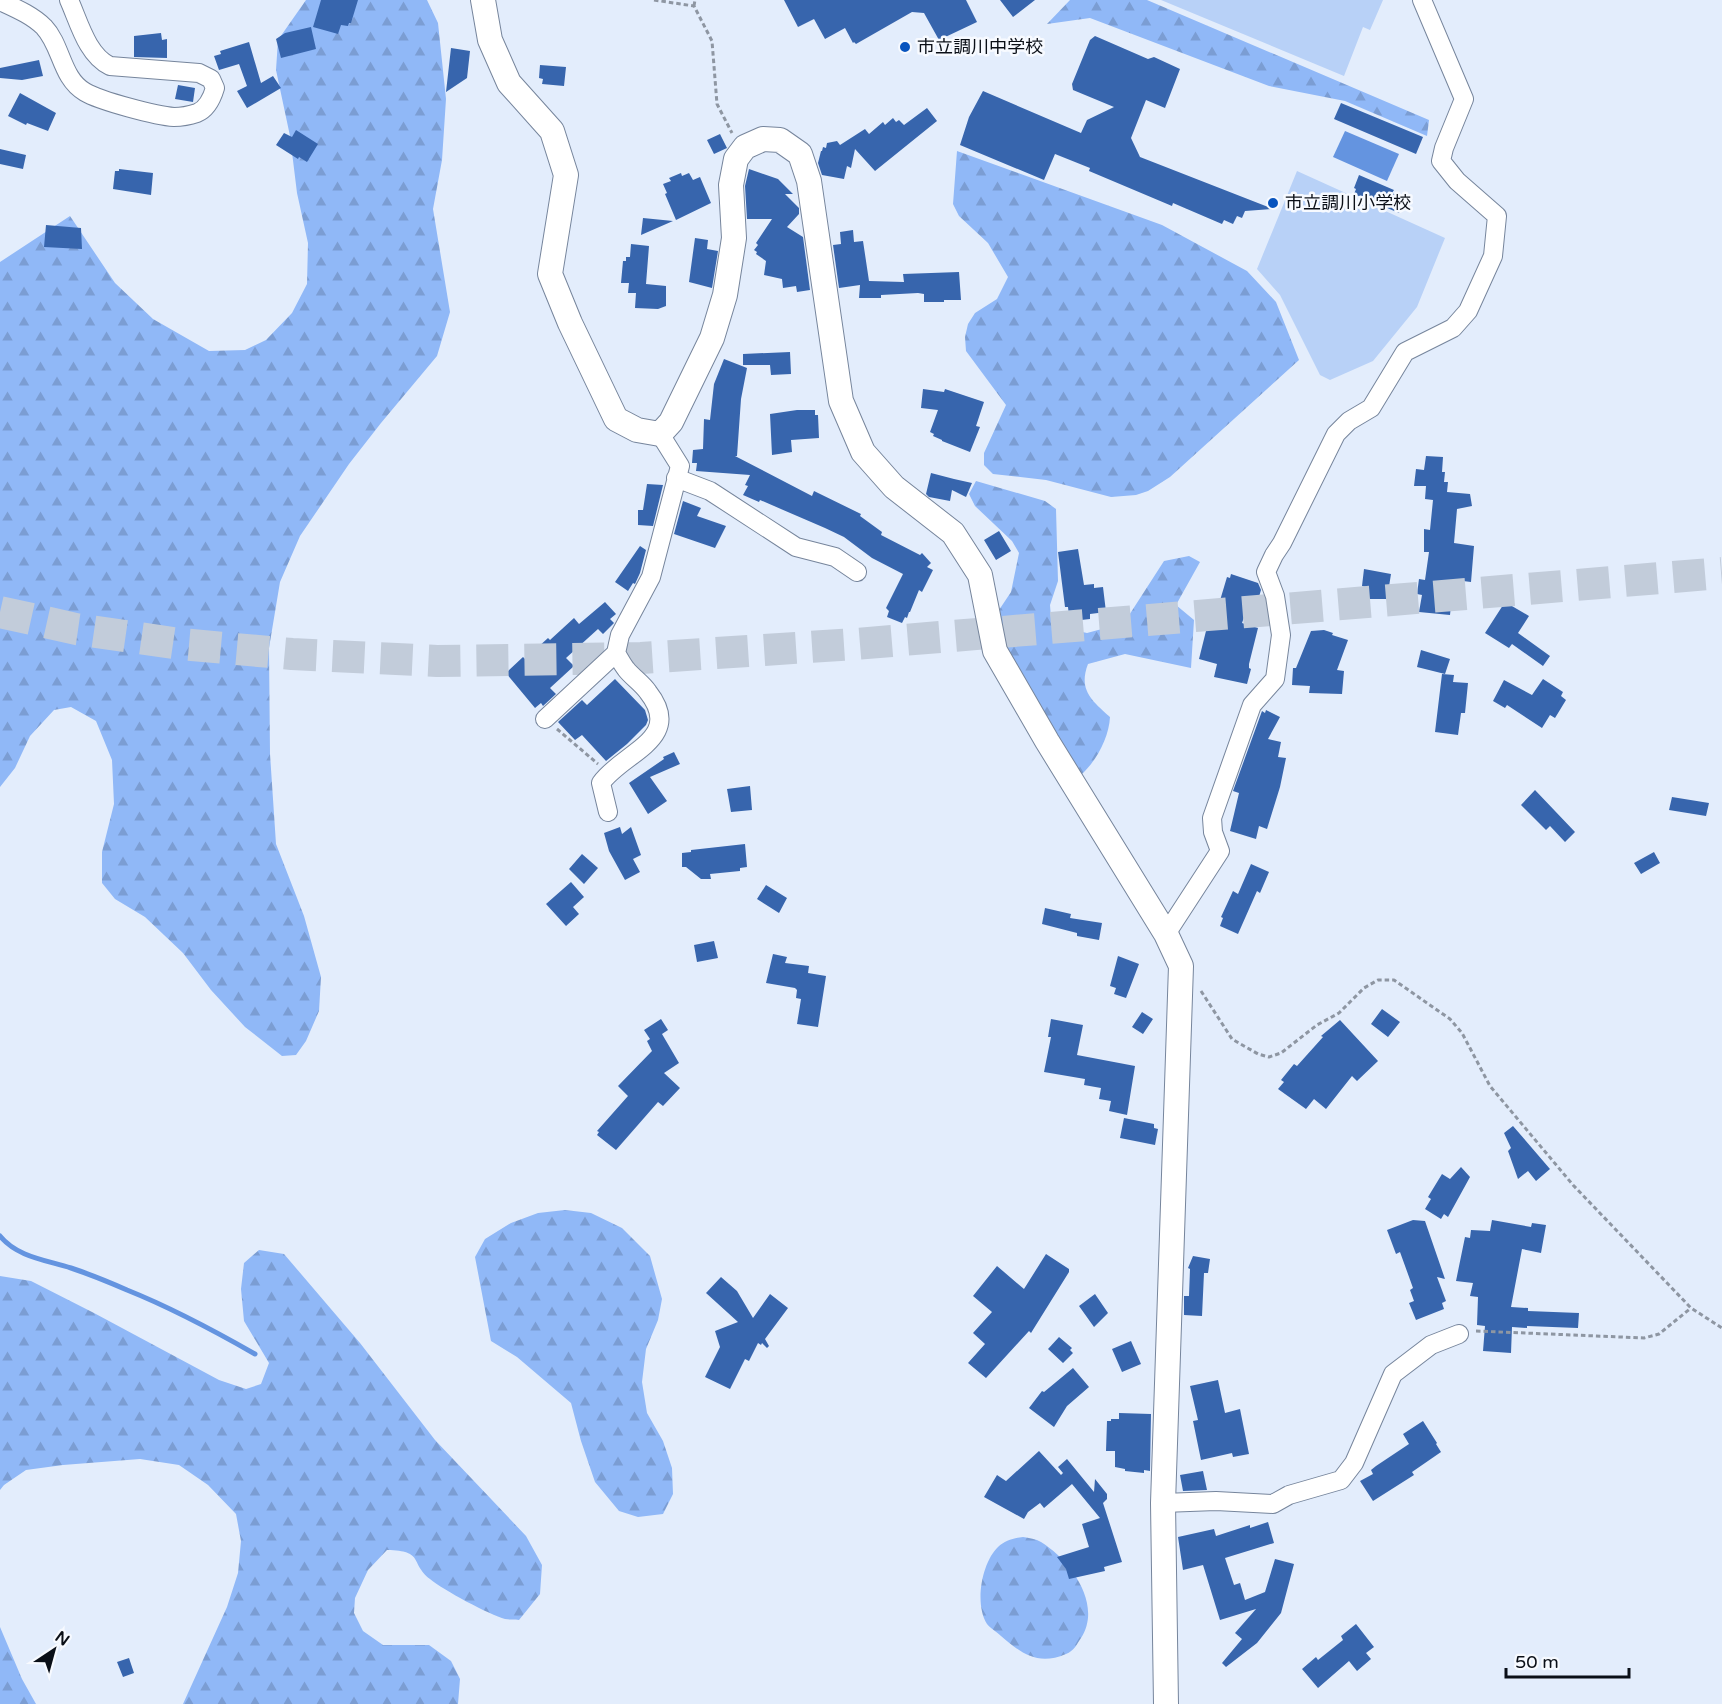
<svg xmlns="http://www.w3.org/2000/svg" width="1722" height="1704" viewBox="0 0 1722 1704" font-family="'Varela Round','Noto Sans JP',sans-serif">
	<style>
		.green { fill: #b8d1f7 }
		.forest { fill: url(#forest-firs) }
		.water { fill: #6494e0 }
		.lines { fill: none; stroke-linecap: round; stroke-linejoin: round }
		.stream { stroke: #6494e0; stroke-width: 5 }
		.building { fill: #3765ad }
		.highway-tunnel { stroke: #c2ccda; stroke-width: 32; stroke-dasharray: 32 16; stroke-linecap: butt }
		.street-casing { stroke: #76859c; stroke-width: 20 }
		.secondary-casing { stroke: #76859c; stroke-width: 26 }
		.path { stroke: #8e96a2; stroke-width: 3; stroke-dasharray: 4.5 3; stroke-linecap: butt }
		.street { stroke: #fff; stroke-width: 18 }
		.secondary { stroke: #fff; stroke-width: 24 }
		.poi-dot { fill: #0854be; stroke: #f7faff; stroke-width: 2 }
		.labels { text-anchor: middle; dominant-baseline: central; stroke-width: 5; stroke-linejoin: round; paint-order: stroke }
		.poi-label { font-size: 18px; fill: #0a0f17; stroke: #f7faff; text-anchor: start }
	</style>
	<defs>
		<pattern id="forest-firs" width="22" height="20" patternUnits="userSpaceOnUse" patternTransform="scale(1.5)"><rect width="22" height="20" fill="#90b8f7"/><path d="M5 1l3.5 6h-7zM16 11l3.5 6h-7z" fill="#7b9dd3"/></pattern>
	</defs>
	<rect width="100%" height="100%" fill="#e3edfc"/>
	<path class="green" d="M1161 0H1383L1370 30 1363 27 1344 76Z
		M1297 171 1445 238 1417 307 1373 361 1330 380 1320 375 1280 295 1257 269Z"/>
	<path class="forest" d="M306 0H427L438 23 446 99 442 160 433 209 450 312 437 356 381 423 349 464 300 536 280 582 269 648 270 754 276 844 304 916 321 977 319 1011 306 1041 296 1055 282 1056 245 1027 211 990 183 953 145 917 115 899 102 883V852L114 804 112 760 96 721 71 707 54 710 30 736 15 768 0 787V262L70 216 115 283 153 319 209 351 245 350 266 340 292 313 307 284 308 243 297 193 290 136 276 70 278 40Z
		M1070 0H1147L1429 120 1427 136 1345 101 1269 86 1090 18 1047 24Z
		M957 151 1162 225 1247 271 1276 302 1299 360 1170 477 1148 491 1136 495 1111 497 1046 480 993 474 984 465V453L1006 405 966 351 965 337 968 324 975 313 997 299 1008 277 988 243 959 216 953 204Z
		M976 481 1045 501 1056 509 1058 581 1050 605 1051 618 1060 627 1087 633 1124 623 1164 561 1189 556 1200 562 1176 605 1194 620 1191 668 1125 654 1088 664C1078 690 1092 701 1110 717 1109 737 1097 760 1082 774L1013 688 997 613 1011 592 1019 553 1012 541 975 506 969 494Z
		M565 1210 591 1213 622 1228 650 1256 662 1299 658 1320 646 1349 642 1382 647 1413 663 1441 672 1468 673 1494 663 1514 638 1517 619 1511 595 1482 581 1441 571 1403 517 1357 491 1341 475 1257 485 1239 511 1223 538 1213Z
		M259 1250 284 1254 360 1343 435 1440 526 1536 542 1565 540 1594 519 1620C515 1619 510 1620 505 1619 490 1615 443 1590 430 1579 409 1562 425 1551 387 1550L368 1570 355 1598 354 1613 363 1631 383 1645H429L451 1661 460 1679 458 1704H183L227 1607 238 1573 241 1541 236 1514 208 1485 179 1465 140 1459 63 1465 26 1470 4 1485 0 1490V1276L31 1281 94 1313 219 1380 246 1389 261 1384 269 1363 244 1321 241 1289 244 1263Z
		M1023 1537C1029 1538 1036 1539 1041 1542 1070 1560 1103 1604 1081 1638 1077 1644 1074 1651 1066 1654 1038 1666 1022 1654 1001 1636 997 1632 990 1628 987 1624 974 1604 982 1562 998 1547 1005 1540 1014 1538 1023 1537Z
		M0 1627 22 1679 36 1704H0Z"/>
	<path class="water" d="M1345 131 1399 154 1387 181 1333 157Z"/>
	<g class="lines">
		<path class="stream" d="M0 1236C17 1257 46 1260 71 1268 89 1274 109 1282 127 1290 172 1308 213 1330 255 1354"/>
	</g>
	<path class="building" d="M321 0H358L351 23H349L348 26 341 25 338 34 313 27Z
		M784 0H966L977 22 939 40 924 13 912 12 856 44 854 42 853 43 845 28 825 39 814 19 798 27Z
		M1000 0H1035L1013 17Z
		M311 27 316 49 281 58 276 39 285 33Z
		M161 33 162 40 167 39V58L134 57V36Z
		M1095 36 1148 59 1154 57 1180 69 1165 108 1146 100 1131 138 1140 157 1273 209 1245 211 1242 218 1237 216 1233 224 1224 220 1222 224 1173 203 1172 206 1089 171 1090 168 1055 154 1044 180 960 145 969 117 983 91 1081 133 1087 120 1114 107 1073 90 1072 84 1090 40Z
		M249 42 261 83 273 76 281 88 247 108 237 91 247 86 239 64 219 70 214 56 221 54 220 51Z
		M451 48 470 51 467 78 446 92Z
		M39 60 43 76 22 80 0 78V68Z
		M540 65 566 67 564 86 542 84 543 79 539 78Z
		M178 85 195 88 193 102 175 99Z
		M20 93 56 113 48 131 27 123 26 125 8 116Z
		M1341 103 1423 137 1416 154 1334 119Z
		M927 108 937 121 875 171 855 149 851 168 847 166 844 179 822 175 818 163 821 151H822L823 147 826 148 827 143 837 141 840 145 865 129 869 134 883 122 885 125 893 118 896 122 899 120 904 125Z
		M296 130 318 144 307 162 299 157 298 159 276 145 284 133 292 137Z
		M720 134 727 148 714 154 707 140Z
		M0 149 26 155 23 169 0 164Z
		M119 169 153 173 151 195 113 189 115 171H119Z
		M749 169 778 179 793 194H785L799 208V214L787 227 803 237 810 290 797 292 796 286 783 288 782 279 764 275 766 261 756 254 757 252 754 250 758 245 756 243 772 219H747L745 186Z
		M681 173 682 176 689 173 693 180 700 177 711 203 676 220 665 194 667 193 663 184 671 181 669 178Z
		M1359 175 1394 190 1392 193 1405 198 1399 213 1354 194 1356 189 1354 188Z
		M643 218 673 221 641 235Z
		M46 225 81 228 82 249 44 247Z
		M853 230 854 242 863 241 869 281 904 282 903 274 959 272 961 300H944V302H924V294L918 293 881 295V298H859L860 285 839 288 833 245 841 244 840 232Z
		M695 238 708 240 707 249 718 251 712 288 689 282Z
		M631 244 649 246 646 284 666 286V306L658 309 635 308 636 293H628L629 283H621L623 261H626V257H630Z
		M790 352 791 374 771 375 770 365H743V354Z
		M724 359 747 368 741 399 737 456H735L812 496 814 491 861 514 860 516 882 532 881 535 920 555 922 553 931 563 927 567 933 570 922 592 919 590 910 612H909L907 618 905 617 902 623 887 617 889 611 886 608 903 574 872 558 844 537 825 528 760 500 759 502 743 495 748 486 745 485 750 475 696 471 697 463H692L693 450 703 449 704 419 710 420 714 384Z
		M923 389 944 392 945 389 984 402 976 426 980 427 970 452 942 441V440L933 436 934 434 930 432 938 410 921 408Z
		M797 410H815V415H818L819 438 791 440 792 452 772 455 770 414Z
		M1426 456 1443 457 1442 472H1445L1444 482H1448L1447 492 1470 494 1472 506 1457 509 1454 543 1474 546 1471 582 1463 581V585H1460L1458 598 1452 597 1450 615 1419 612 1422 595 1417 594 1419 579 1425 580 1429 552H1424V529L1430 530 1433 500 1425 499 1426 486H1414L1416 469 1424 470Z
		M931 473 954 479 972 483 966 497 952 490 950 501 929 497 926 494Z
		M647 484 663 485 653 526 638 525V510H643Z
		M683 501 701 508 697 516 726 526 715 548 674 534Z
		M999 531 1011 551 996 560 984 540Z
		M640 546 646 550 640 573 635 584 633 583 628 591 615 582Z
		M1078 549 1084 585 1094 584V588L1103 587 1106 612 1090 614V619L1072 621V616H1069L1068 607H1065L1058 552Z
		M1364 569 1391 574 1387 599H1368L1369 597 1365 596 1366 587 1362 586Z
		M1231 574 1258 583 1261 590 1258 600 1251 597 1242 623 1258 628 1249 664V668L1251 669 1247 684 1214 677 1217 664 1199 659 1208 623 1213 624 1227 577 1230 578Z
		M605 602 616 614 610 619 614 623 603 634 598 629 566 658 574 666 550 688 556 694 543 706 541 703 535 708 506 673 523 657 525 659 548 638 550 640 574 618 579 624Z
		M1505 602 1529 616 1518 633 1550 656 1543 666 1512 644 1509 648 1485 633Z
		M1324 630 1333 633 1332 635 1348 640 1337 670 1344 671 1342 694 1309 693 1310 686 1292 685 1293 668H1296L1311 631Z
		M1421 650 1450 659 1445 674 1417 667Z
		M1442 674 1454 675 1453 682 1468 683 1465 713H1461L1458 735 1435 732Z
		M615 679 645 710 648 720 646 725 627 744 606 761 582 735 575 740 558 722 582 700 587 705Z
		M1543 679 1563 692 1561 696 1566 700 1555 718 1550 715 1542 728 1507 705 1505 708 1493 701 1504 680 1532 695Z
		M1266 710 1280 717 1268 739 1281 742 1278 757 1286 758 1280 787 1267 829 1259 826 1256 839 1230 831 1239 793 1233 791 1262 711 1265 713Z
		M674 752 680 764 650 777 667 801 648 814 629 783 664 759 663 757Z
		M750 786 752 810 731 812 727 789Z
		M1535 790 1575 832 1565 842 1550 826 1546 830 1521 805Z
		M1672 797 1709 803 1706 816 1669 810Z
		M620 827 622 834 631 827 641 855 633 859 640 872 625 880 609 851 604 833Z
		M745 844 747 867 740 868V871L710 874 711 879H701L686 867H682V853L691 852V850Z
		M1654 852 1660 863 1641 874 1634 863Z
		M582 854 598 868 584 884 569 869Z
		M1251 864 1269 872 1260 893 1257 891 1238 934 1220 926 1223 918 1221 917 1233 891 1238 894Z
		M571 882 584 897 573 907 579 914 566 926 546 904Z
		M766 885 787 898 779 913 757 899Z
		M1045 908 1071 914 1070 918 1102 923 1099 940 1077 936V933L1042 924Z
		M714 941 718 958 697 962 694 945Z
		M773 954 787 957 785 963 809 966 808 973 826 976 818 1027 797 1024 801 999 796 998 797 990 795 988 766 983Z
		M1118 956 1139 964 1126 998 1114 994 1116 988 1110 986Z
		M1382 1009 1400 1022 1388 1037 1371 1024Z
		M1142 1012 1153 1019 1143 1034 1132 1027Z
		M661 1019 668 1030 662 1034 679 1063 664 1073 680 1088 663 1106 658 1102 616 1150 597 1135 599 1132 597 1131 628 1096 618 1086 652 1051 647 1041 650 1039 644 1030Z
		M1051 1019 1083 1025 1077 1055 1135 1066 1127 1115 1109 1111 1111 1101 1099 1099 1101 1088 1084 1085 1085 1079 1044 1072 1051 1037H1048Z
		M1340 1020 1378 1061 1357 1081 1352 1076 1326 1109 1314 1099 1306 1109 1278 1089 1284 1082 1281 1080 1294 1064 1297 1066 1323 1037 1321 1036Z
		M1124 1118 1154 1124V1128L1158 1129 1155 1145 1120 1138Z
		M1513 1126 1550 1169 1536 1181 1528 1171 1518 1179 1508 1151 1511 1148 1504 1133Z
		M1461 1167 1470 1177 1448 1217 1444 1214 1441 1219 1425 1209 1431 1199 1428 1197 1442 1174 1450 1179Z
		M1413 1220 1425 1221 1445 1279 1437 1277 1446 1301 1442 1303 1444 1309 1416 1320 1409 1303 1414 1301 1410 1290 1413 1288 1400 1252 1396 1254 1387 1230Z
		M1492 1220 1531 1227 1532 1223 1546 1225 1541 1253 1522 1249 1511 1307 1528 1308V1311L1579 1313 1578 1328 1527 1326V1328L1512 1327 1511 1353 1483 1351 1485 1326 1477 1325 1478 1297 1470 1296 1473 1283 1456 1281 1465 1237 1470 1238 1471 1230 1490 1231Z
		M1046 1254 1069 1269V1272L1031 1333 1029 1331 986 1378 968 1363 985 1344 973 1333 992 1312 973 1296 997 1266 1024 1289Z
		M1193 1256 1210 1259 1208 1273H1204L1202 1316 1184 1315V1296H1189L1190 1269 1188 1268Z
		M721 1277 737 1291 753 1318 770 1294 788 1308 765 1339 769 1346 767 1348 762 1343 761 1345 758 1343 749 1361 745 1359 730 1389 705 1377 720 1347 715 1331 738 1322 706 1293Z
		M1095 1294 1108 1313 1094 1327 1079 1306Z
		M1059 1337 1072 1348 1070 1350 1073 1353 1063 1363 1048 1349Z
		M1131 1341 1141 1364 1122 1372 1112 1349Z
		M1073 1368 1089 1387 1067 1406 1054 1427 1029 1408 1042 1391 1044 1392Z
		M1218 1380 1225 1413 1240 1409 1249 1454 1233 1457 1232 1453 1201 1460 1193 1421 1198 1420 1190 1386Z
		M1119 1413 1151 1414 1150 1471 1144 1470V1473L1125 1471V1469L1115 1467V1451H1106L1107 1421H1111V1419H1119Z
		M1423 1421 1437 1443 1436 1444 1441 1452 1412 1472 1414 1475 1373 1501 1360 1481 1373 1474 1371 1470 1376 1466 1409 1444 1403 1434Z
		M1039 1451 1061 1475 1063 1473 1058 1467 1067 1459 1094 1492 1095 1479 1107 1494V1499L1103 1503 1122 1562 1104 1567 1105 1571 1069 1579 1066 1569 1057 1557 1089 1547 1082 1524 1100 1518 1072 1484 1044 1508 1040 1503 1028 1512 1024 1519 984 1497 997 1475 1006 1481Z
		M1203 1471 1207 1490 1183 1491 1180 1475Z
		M1268 1522 1274 1543 1225 1558 1234 1585 1240 1583 1245 1600 1265 1592 1275 1559 1294 1564 1281 1613 1257 1643 1226 1667 1222 1663 1242 1639 1235 1633 1256 1609 1220 1620 1203 1565 1183 1570 1178 1537 1214 1529 1216 1536 1250 1525V1528Z
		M1356 1624 1374 1647 1366 1653 1371 1659 1357 1671 1349 1661 1318 1688 1302 1669 1316 1657 1318 1660 1343 1640 1341 1636Z
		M129 1658 134 1673 123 1677 117 1662Z"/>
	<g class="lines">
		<path class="highway-tunnel" d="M0 612 76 629 180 644 292 654 437 661 641 658 855 644 1722 573"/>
		<g class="street-casing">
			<path id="street" d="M0 1C15 8 32 15 44 27 62 46 61 78 85 92 100 101 157 116 174 117 180 117 191 115 197 113 207 109 212 98 215 88L211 79 199 73 110 66C87 55 79 22 69 0
				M676 478 710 491 796 547 835 557 857 572
				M545 719 616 653
				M608 812 601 783C623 752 685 739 648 692 642 683 632 677 626 669 622 664 619 658 616 653L620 635 651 577 680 466 660 434
				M1166 934 1220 851 1213 832 1212 818 1252 705 1275 679 1281 635 1275 596 1266 572 1274 555 1282 543 1336 434 1349 421 1371 408 1405 352 1453 328 1468 311 1493 256 1497 216 1457 181 1441 161 1444 148 1464 99 1422 0
				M1163 1503 1216 1501 1273 1504 1289 1495 1341 1480 1354 1463 1393 1374 1431 1345 1459 1334"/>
		</g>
		<g class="secondary-casing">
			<path id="secondary" d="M483 0 490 40 509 83 552 131 566 175 550 274 570 323 616 419 637 430 660 434 671 422 712 338 725 295 734 238 731 185 736 159 745 147 763 139 780 140 800 154 809 181 841 401 863 452 894 487 953 533 980 575 995 651 1047 741 1166 934 1181 966 1163 1503 1166 1704"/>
		</g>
		<path class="path" d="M654 0 694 6 712 41 717 104 732 133
			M694 6 695 0
			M557 729 598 764
			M1201 991 1232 1039 1258 1054 1269 1057 1281 1053 1317 1025 1339 1013 1364 988 1378 980H1394L1450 1019 1462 1033 1490 1086 1573 1185 1691 1308 1722 1328
			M1476 1331 1644 1338 1659 1334 1691 1308"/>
		<use href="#street" class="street"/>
		<use href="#secondary" class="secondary"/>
	</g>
	<g class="poi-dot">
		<circle cx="905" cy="47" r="6"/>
		<circle cx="1273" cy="203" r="6"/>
	</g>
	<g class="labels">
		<g class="poi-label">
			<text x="917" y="47">市立調川中学校</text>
			<text x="1285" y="203">市立調川小学校</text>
		</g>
	</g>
	<g transform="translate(54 1650) rotate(36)" stroke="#f7faff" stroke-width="4.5" paint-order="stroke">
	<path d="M0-4.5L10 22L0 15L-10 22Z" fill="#0a0f17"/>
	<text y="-9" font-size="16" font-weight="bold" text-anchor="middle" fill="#0a0f17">N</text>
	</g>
	<path d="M1506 1668v9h123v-9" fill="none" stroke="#0a0f17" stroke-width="3"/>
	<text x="1515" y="1668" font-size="18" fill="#0a0f17" stroke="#f7faff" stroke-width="4.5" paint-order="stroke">50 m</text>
</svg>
